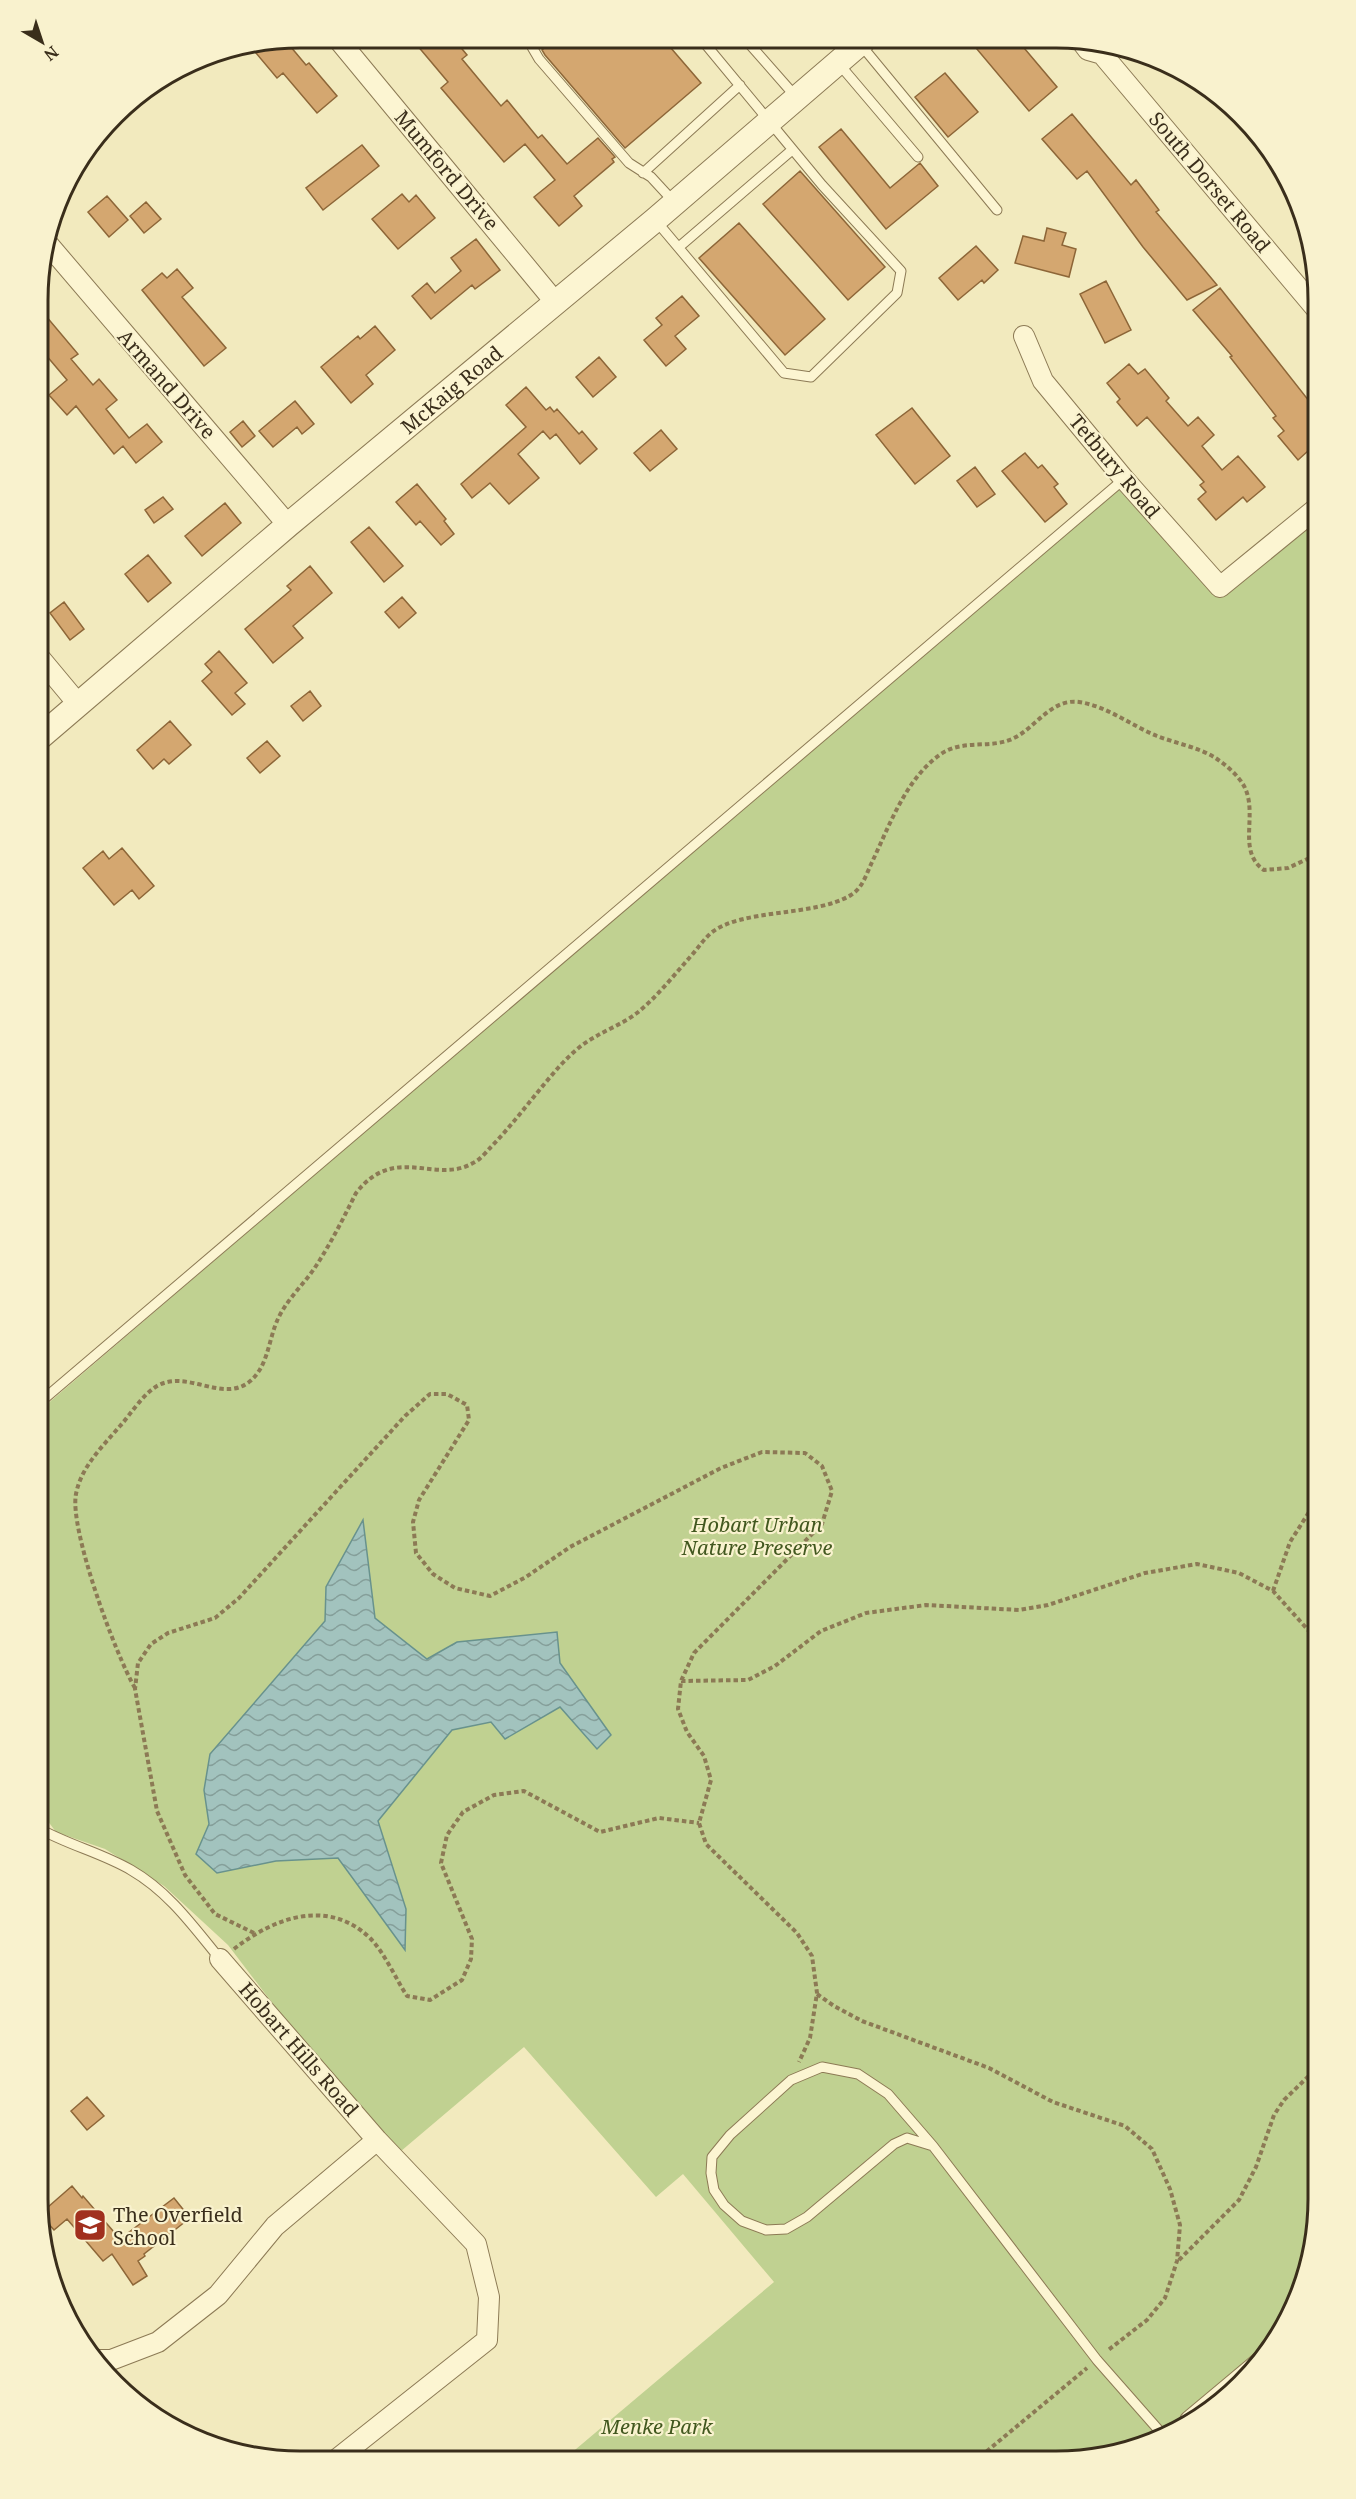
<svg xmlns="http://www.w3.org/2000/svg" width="1356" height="2499" viewBox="0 0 1356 2499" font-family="'Noto Serif',serif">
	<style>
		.green { fill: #c0d191 }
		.water { fill: url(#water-waves); stroke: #68928d; stroke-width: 1.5 }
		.building { fill: #d4a770; stroke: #8d6638; stroke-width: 1.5 }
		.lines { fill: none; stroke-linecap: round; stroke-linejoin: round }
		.service-casing { stroke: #8c7a55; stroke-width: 11 }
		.minor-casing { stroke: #8c7a55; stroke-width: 22 }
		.tertiary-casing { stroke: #8c7a55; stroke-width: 26 }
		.path { stroke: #8c7a55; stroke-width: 4; stroke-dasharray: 4.5 3; stroke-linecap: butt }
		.service { stroke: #fcf5d2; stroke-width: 9 }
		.minor { stroke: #fcf5d2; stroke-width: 20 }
		.tertiary { stroke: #fcf5d2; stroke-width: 24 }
		.labels { text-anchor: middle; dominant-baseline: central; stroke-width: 4.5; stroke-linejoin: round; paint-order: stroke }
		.street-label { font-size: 20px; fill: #3a2e1b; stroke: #f9f2ce }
		.park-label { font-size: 20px; font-style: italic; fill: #42581f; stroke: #f9f2ce }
		.poi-label { font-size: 20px; fill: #3a2e1b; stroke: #f9f2ce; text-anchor: start }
		.rim { fill: none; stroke: #3a2e1b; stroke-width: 3 }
	</style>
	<defs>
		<pattern id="water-waves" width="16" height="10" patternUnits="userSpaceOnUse" patternTransform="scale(1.5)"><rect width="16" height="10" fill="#a2c3be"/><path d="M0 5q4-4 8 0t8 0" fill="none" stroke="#859f9a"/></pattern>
	</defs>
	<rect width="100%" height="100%" fill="#f2eabe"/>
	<path class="green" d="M1124 479 1220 587 1308 515 1318 528V2216L1299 2299 1264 2359 1216 2407 1141 2447 1056 2461 563 2460 774 2282 683 2174 656 2197 524 2047 394 2157 377 2140 228 1945 164 1886 105 1849 56 1832 38 1808V1412Z"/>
	<path class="water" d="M363 1520 375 1618 427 1659 457 1642 557 1632 560 1663 611 1735 597 1749 560 1707 505 1739 491 1722 452 1730 378 1821 406 1909 405 1950 338 1858 276 1861 217 1873 196 1854 209 1824 204 1790 210 1754 325 1621 326 1587Z"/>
	<path class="building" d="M411 38H453L467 55 462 59 501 106 507 100 538 138 542 135 567 164 598 138 615 157 612 159 614 162 574 196 582 206 559 226 534 197 555 180 525 144 504 162 441 88 448 82Z
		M555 39 664 40 701 83 625 148 545 55 542 50Z
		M285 40 306 65 309 63 337 96 317 113 283 73 277 78 251 47Z
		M971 42H1019L1057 87 1029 111Z
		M945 73 978 112 948 137 915 97Z
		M1072 114 1131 185 1136 180 1159 210 1156 212 1217 285 1187 300 1143 247 1087 171 1077 179 1042 139Z
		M841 129 890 188 920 163 938 186 886 229 819 147Z
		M362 145 379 166 323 210 306 188Z
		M800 171 885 267 848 300 763 204Z
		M402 194 409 202 416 195 435 218 398 249 372 219Z
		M107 196 128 220 109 237 88 212Z
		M146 202 161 219 144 233 130 216Z
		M739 223 825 319 785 355 699 258Z
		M1047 228 1066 233 1062 245 1076 249 1069 277 1015 263 1023 236 1044 241Z
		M476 239 500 270 475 289 472 285 431 319 412 296 427 283 435 293 461 271 451 258Z
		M976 246 998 270 984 283 982 280 958 300 939 278Z
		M177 269 193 288 182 297 226 348 204 366 142 290 162 273 167 278Z
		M1106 281 1131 330 1105 343 1080 294Z
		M1220 288 1309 401 1318 393V442L1298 460 1278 436 1284 431 1273 418 1276 416 1230 357 1232 356 1193 310Z
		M682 296 699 316 675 336 686 349 666 366 644 340 662 325 656 318Z
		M40 309 78 354 71 359 93 385 99 379 117 400 106 409 129 438 147 424 162 442 136 463 123 446 114 454 76 406 67 415 49 395 67 380 40 348Z
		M375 326 395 350 366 375 373 384 351 403 321 367 358 336 360 339Z
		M599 357 616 377 593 397 576 377Z
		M1129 364 1138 374 1145 369 1169 398 1166 401 1188 426 1198 417 1214 435 1202 446 1222 470 1238 456 1265 487 1247 502 1243 497 1216 520 1198 499 1206 492 1200 485 1204 482 1147 417 1137 426 1117 402 1120 399 1107 383Z
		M526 387 546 410 550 407 554 412 557 409 579 434 582 431 597 449 580 464 556 434 550 439 543 431 518 454 539 478 509 504 490 483 472 498 461 484 526 427 506 405Z
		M295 401 314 424 302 434 297 427 273 447 259 431Z
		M912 408 950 456 915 484 876 435Z
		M243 421 255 436 242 447 230 432Z
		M661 430 677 449 650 471 634 453Z
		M1025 453 1038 468 1042 465 1058 484 1054 487 1067 504 1045 522 1002 471Z
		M975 467 995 494 977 507 957 481Z
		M417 484 446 519 444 521 454 534 441 545 420 521 416 525 396 502Z
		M163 497 173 509 154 523 145 510Z
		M225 503 241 523 202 556 185 536Z
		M369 527 403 566 384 582 351 542Z
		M148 555 171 583 148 602 125 574Z
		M310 566 332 593 293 626 303 638 273 663 245 629 291 590 287 586Z
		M402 597 416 613 399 628 385 612Z
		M64 602 84 629 70 640 50 613Z
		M219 651 247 683 235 693 245 704 232 715 202 681 212 672 205 664Z
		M310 691 321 706 303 721 291 706Z
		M170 721 191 745 169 764 164 759 153 769 137 750Z
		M267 741 280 756 260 773 247 758Z
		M122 848 154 886 139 899 132 890 114 905 83 868 103 851 109 859Z
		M87 2097 104 2116 87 2130 71 2111Z
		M72 2186 82 2198 83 2196 120 2239 174 2198 190 2218 144 2254 145 2256 138 2261 147 2276 133 2285 112 2254 103 2261 67 2219 54 2230 40 2214Z"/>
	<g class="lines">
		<g class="service-casing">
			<path id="service" d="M530 39 532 47 539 59 629 163 651 177 674 202
				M746 40 796 97
				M840 41 848 54
				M861 45 997 210
				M839 64 918 157
				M643 173 740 85
				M657 222 784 373 811 377 897 293 901 271 822 185 702 40
				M679 247 792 150
				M38 1404 1124 479
				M38 1828C68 1845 102 1853 131 1870 169 1892 193 1926 220 1959
				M933 2146 907 2138 894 2144 807 2217 786 2229 766 2230 742 2221 724 2205 714 2190 711 2173 712 2157 730 2135 791 2080 822 2067 858 2074 888 2094 933 2146 1097 2360 1163 2435"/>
		</g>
		<g class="minor-casing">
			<path id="minor" d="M337 38 556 303
				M1082 42 1088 50 1102 54
				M1100 42 1102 54 1318 311
				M47 243 288 525
				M1024 336 1043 381 1124 479 1220 587 1318 507
				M39 657 79 705
				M220 1959 377 2140 476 2244 489 2297 487 2340 337 2459
				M96 2360H111L158 2342 218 2295 275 2226 377 2140
				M1190 2421 1263 2360"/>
		</g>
		<g class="tertiary-casing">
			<g id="tertiary">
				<path id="s1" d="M39 738 288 525 655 220 863 41"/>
			</g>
		</g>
		<path class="path" d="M1273 1591 1290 1542 1318 1498
			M681 1681 748 1680 775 1666 821 1631 866 1613 926 1605 1019 1610 1048 1605 1145 1573 1197 1564 1239 1573 1273 1591 1318 1641
			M135 1688C116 1656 69 1529 76 1494 81 1467 102 1447 120 1426 131 1414 142 1395 157 1386 187 1369 222 1403 249 1382 268 1367 268 1342 277 1321 285 1302 302 1286 314 1269 330 1245 343 1219 356 1193 395 1143 435 1185 473 1163 480 1160 486 1152 491 1147 515 1122 535 1094 558 1068 568 1057 581 1044 595 1037 608 1029 624 1023 637 1013 657 997 674 975 691 956 698 948 703 940 711 933 742 908 815 917 851 895 863 888 867 872 873 860 890 824 907 777 941 754 963 739 989 749 1012 739 1035 729 1051 698 1079 702 1107 706 1132 726 1157 736 1175 743 1197 747 1214 757 1225 764 1238 775 1244 786 1259 814 1236 851 1264 870L1288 868 1318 854
			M254 1933 215 1914 185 1875 157 1811 135 1689 138 1663 151 1644 168 1633 215 1618 239 1598 405 1416 430 1394H447L467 1405 469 1420 419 1500 413 1522 416 1553 433 1574 455 1588 490 1596 526 1577 570 1547 721 1468 762 1452 805 1453 822 1466 832 1491 822 1524 694 1653 681 1681 678 1709 687 1732 704 1756 711 1780 699 1823 706 1844 797 1933 812 1956 817 1993 810 2038 799 2062
			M234 1949C275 1917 328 1898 370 1938 384 1952 396 1979 407 1996L430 2000 462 1980 471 1959 472 1939 441 1863 447 1835 463 1812 494 1795 524 1791 600 1832 659 1818 699 1823
			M817 1994 834 2006 862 2021 989 2068 1053 2102 1125 2126 1152 2149 1170 2189 1180 2225 1177 2261 1165 2298 1147 2320 1107 2351
			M1179 2260 1239 2200 1256 2167 1274 2115 1284 2100 1318 2067
			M975 2461 1087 2368"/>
		<use href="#service" class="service"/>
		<use href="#minor" class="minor"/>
		<use href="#tertiary" class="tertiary"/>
	</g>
	<defs>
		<g id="school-square" transform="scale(1.725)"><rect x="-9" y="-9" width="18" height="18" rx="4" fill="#a1301f" stroke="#f9f2ce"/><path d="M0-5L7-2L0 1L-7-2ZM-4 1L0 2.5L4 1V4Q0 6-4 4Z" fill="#fff"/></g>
	</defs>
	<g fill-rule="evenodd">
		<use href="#school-square" x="90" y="2225"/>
	</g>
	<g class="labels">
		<g class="street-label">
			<text transform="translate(447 170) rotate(50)">Mumford Drive</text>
			<text transform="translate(1210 182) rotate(50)">South Dorset Road</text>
			<text transform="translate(167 384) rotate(49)">Armand Drive</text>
			<text stroke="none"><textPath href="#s1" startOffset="540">McKaig Road</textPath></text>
			<text transform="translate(1115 466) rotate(50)">Tetbury Road</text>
			<text transform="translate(299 2049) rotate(49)">Hobart Hills Road</text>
		</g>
		<g class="park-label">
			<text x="757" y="1524">Hobart Urban<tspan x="757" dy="23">Nature Preserve</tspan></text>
			<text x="657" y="2426">Menke Park</text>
		</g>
		<g class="poi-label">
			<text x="113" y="2214">The Overfield<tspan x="113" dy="23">School</tspan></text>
		</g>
	</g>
	<path d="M0 0H1356V2499H0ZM300 48H1056A252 252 0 0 1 1308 300V2199A252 252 0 0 1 1056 2451H300A252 252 0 0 1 48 2199V300A252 252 0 0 1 300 48Z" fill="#f9f2ce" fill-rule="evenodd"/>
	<path class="rim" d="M300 48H1056A252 252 0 0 1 1308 300V2199A252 252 0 0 1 1056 2451H300A252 252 0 0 1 48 2199V300A252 252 0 0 1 300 48Z"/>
	<g transform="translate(42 42) rotate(141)" stroke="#f9f2ce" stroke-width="4.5" paint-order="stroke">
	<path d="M0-4.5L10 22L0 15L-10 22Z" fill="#3a2e1b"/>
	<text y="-9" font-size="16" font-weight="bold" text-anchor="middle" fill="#3a2e1b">N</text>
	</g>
</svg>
